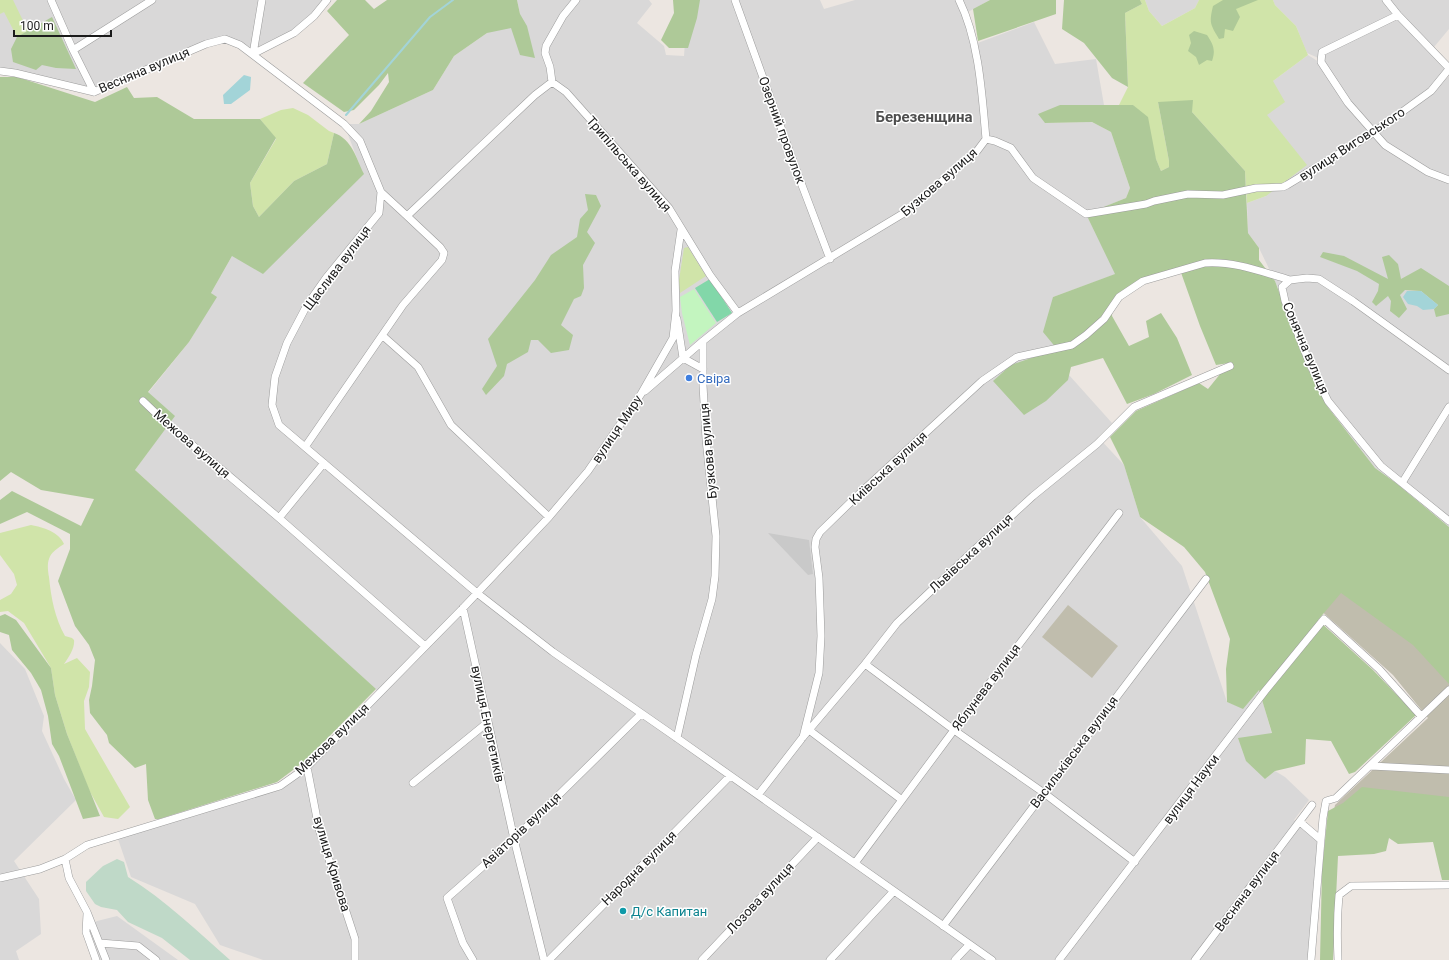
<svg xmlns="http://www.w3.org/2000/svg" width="1449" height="960" viewBox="0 0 1449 960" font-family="Roboto,sans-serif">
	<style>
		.residential { fill: #d9d8d8 }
		.religious { fill: #c9c9c9 }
		.construction { fill: #c0bdad }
		.grass { fill: #d0e4a9 }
		.forest { fill: #aec998 }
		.wetland { fill: #bfd9c8 }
		.park { fill: #c3f5bf }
		.pitch { fill: #82d7a9 }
		.water { fill: #a3d4d8 }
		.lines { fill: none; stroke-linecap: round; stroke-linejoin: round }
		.stream { stroke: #a3d4d8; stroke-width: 2 }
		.minor-casing { stroke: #9c9c9c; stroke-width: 8 }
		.minor { stroke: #fff; stroke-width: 7 }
		.shop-dot { fill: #3f7fe0; stroke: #fff; stroke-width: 1.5 }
		.culture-dot { fill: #0f9aa8; stroke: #fff; stroke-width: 1.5 }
		.labels { text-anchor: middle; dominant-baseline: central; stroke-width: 3; stroke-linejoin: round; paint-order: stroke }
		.street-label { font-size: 13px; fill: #1b1b1b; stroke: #fff }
		.shop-label { font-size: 13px; fill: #366cbe; stroke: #fff; text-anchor: start }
		.culture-label { font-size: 13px; fill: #0d838f; stroke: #fff; text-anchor: start }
		.quarter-label { font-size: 15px; font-weight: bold; fill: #4e4e4e; stroke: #fff }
	</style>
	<rect width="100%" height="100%" fill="#ece6e1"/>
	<path class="residential" d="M0 0H327L294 33 253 54 225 39 94 92 0 71Z
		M517 0H649L652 4 637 23 664 46 666 55 684 56 687 14 681 0H820L824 9 855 0H990L966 13 975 44 1034 22 1055 64 1096 59 1104 105H1060L1045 123 1092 122 1111 132 1130 188 1126 198 1086 214 1116 274 1053 297 1057 349 1069 375 1112 423 1098 437 1124 465 1140 517 1182 566 1227 702 1243 708 1259 689 1272 734 1265 779 1275 771 1285 777 1309 800 1294 820 1318 841 1308 960H263L220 945 195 904 131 877 118 839 279 790 382 695 135 470 174 416 148 393 189 342 216 297 211 293 232 256 363 174 344 124H359L433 90 454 56 487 33 520 14Z
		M1145 0H1199L1195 8 1162 26 1149 11Z
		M1273 0H1449V29L1434 47 1449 64 1430 89 1372 132 1323 60 1307 53 1296 26 1275 5Z
		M1308 55 1319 62 1372 136 1432 92 1449 76V527L1396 483 1375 468 1327 406 1306 365 1275 281 1259 248 1248 233 1247 203 1266 196 1267 115 1273 81Z
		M0 643 25 669 44 716 42 731 64 779 76 800 14 861 39 899 41 934 16 951 19 960H0Z
		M117 916 178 960H100L89 930V925L97 921Z"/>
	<path class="religious" d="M768 533 809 540 813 574 808 575Z"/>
	<path class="construction" d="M1337 573 1422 643 1449 679V819L1330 833 1335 805 1428 718 1393 675 1318 608Z
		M1068 605 1118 646 1092 678 1042 637Z"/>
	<path class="grass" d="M0 0H13L28 31 17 37 4 12 0 14Z
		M1140 0H1145L1149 11 1162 26 1195 8 1199 0H1273L1275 5 1296 26 1308 55 1273 81 1285 102 1267 115 1307 165 1266 196 1247 203 1245 171 1192 112 1158 102 1169 161V167L1161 171 1133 105H1119L1128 87 1125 13 1142 4Z
		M293 108 308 115 329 131 334 133 327 164 294 181 259 217 253 206 250 183 276 139 260 119 281 110Z
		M688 247 706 276 680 293 679 280 684 248Z
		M31 525C43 527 59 532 64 544 58 548 51 552 49 559 47 564 48 572 49 577 51 598 55 618 65 636L72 638 74 640C75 648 69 657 64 664L77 658 90 672 89 687 84 701 85 729 130 807 118 819 104 817 89 790 67 734 55 695 51 668 24 623 8 611 0 612V600L11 594 17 585 14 574 0 555V533Z"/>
	<path class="forest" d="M337 0H365L374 9 387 0H517L520 14 527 26 535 58 520 55 511 28 487 33 454 56 433 90 359 124 371 111 389 82 388 73 379 85 354 110 344 112 303 83 349 35 327 11Z
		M673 0H700L697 18 688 48H669L661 40 674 13Z
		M990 0H1056V14L978 41 973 9Z
		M1064 0H1140L1142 4 1125 13 1128 87 1112 78 1084 43 1062 29Z
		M1223 0H1258L1236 9 1240 17 1233 31 1225 29 1224 38 1219 39C1210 24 1209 23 1213 6Z
		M52 17 76 69 56 68 42 65 36 70 13 62 11 49 17 37Z
		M1194 31 1207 35C1213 44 1216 50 1212 61L1207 60 1199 65 1196 57 1188 51 1191 43 1189 35Z
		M0 77H17L95 102 127 87 134 98 157 97 194 119H260L276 138 250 183 253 206 259 217 294 181 327 164 334 133C352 139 356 158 364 174L263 274 232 256 211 293 217 297 189 342 148 392 175 416 135 470 376 689 305 761 277 782 159 819H155L148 800 146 764 135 768 109 743 107 735 90 713 89 700 92 686 95 660 89 645 75 626 58 581 70 549V534L27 512 0 524V500L12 491 81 526 94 499 41 490 11 472 0 481Z
		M1193 100 1192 112 1245 171 1248 233 1259 248V260L1275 281 1306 365 1327 406 1375 468 1396 483 1449 527V684L1413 645 1341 593 1318 620 1373 670 1416 715 1355 772 1349 774 1331 741 1306 739 1305 764 1275 771 1265 779 1246 761 1238 738 1272 733 1259 690 1243 709 1227 702 1226 669 1230 639 1205 572 1184 547 1140 517 1124 465 1110 437 1136 411 1199 383 1208 389 1229 363 1216 365 1200 326 1179 267 1145 278 1113 299 1112 316 1129 346 1149 337 1146 321 1161 313 1177 338 1192 375 1154 394 1127 404 1103 358 1071 367 1068 380 1046 401 1024 415 993 381 1011 365 1057 349 1043 332 1053 297 1115 274 1086 214 1126 198 1130 188 1111 132 1092 122 1045 123 1038 114 1060 105H1133L1148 117 1156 159 1161 171 1169 167V161L1158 102Z
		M585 194 596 195 601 206 587 232 595 243 583 265 584 288 581 296 574 299 561 325 573 335 569 350 551 353 538 340H531L528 352 507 364 504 376 486 395 482 389 497 366 488 339 535 280 551 255 577 237 580 219 588 210Z
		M1323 252 1344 256 1388 279 1382 257 1389 255 1398 264 1401 279 1421 268 1449 286V314L1436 317 1434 309 1438 305 1421 291 1405 290 1400 295 1407 309 1399 318 1390 311 1391 301 1388 296 1376 306 1372 302 1378 291 1379 284 1357 271 1320 257Z
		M5 614 16 620 51 668 55 695 67 734 100 816 83 819 59 756 52 744 48 716 41 690 31 673 12 650 9 635 0 632V616Z
		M1362 787 1449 797V880H1442L1433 842 1398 844 1389 838 1386 851 1374 854 1338 856 1333 960H1320L1322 870 1328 811 1343 803Z"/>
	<path class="wetland" d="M117 859 124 862 128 877C165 900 197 931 230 960H190L162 938 128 922 117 910 101 907 95 904 86 891V882L103 866Z"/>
	<path class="park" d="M694 289 716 323 690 345 682 313 680 297Z"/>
	<path class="pitch" d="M710 279 732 313 717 322 695 288Z"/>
	<path class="water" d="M244 75 251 77 250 90 231 104H224L223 95Z
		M1407 291H1421L1438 305 1434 309 1423 310 1417 306 1408 304 1403 297Z"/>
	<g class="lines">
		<path class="stream" d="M346 115 430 17 453 0"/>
		<g class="minor-casing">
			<path id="minor" d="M51 0 73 50 94 92
				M735 0 800 180 830 259
				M1386 0 1398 15 1449 68
				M1398 15 1322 52 1321 62 1348 103 1385 145 1428 172 1449 180
				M73 50 152 0
				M253 54 294 33 314 16 327 0
				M253 54 262 0
				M0 71 15 73 94 92 206 44 225 39 240 45 344 124 360 141 381 192 379 213 326 278 307 305 287 343 275 377 272 405 279 425 477 593 553 652 677 738 992 960
				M552 82 566 92 669 208 710 275 738 313
				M552 82 550 67 545 53 546 46 563 16 576 0
				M986 139 995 141 1011 148 1033 178 1086 214 1146 204 1154 201 1188 194 1223 195 1256 188 1283 187 1287 185 1373 133 1431 91 1449 69
				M381 192 407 216 535 95 552 82
				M677 319 683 358 703 369
				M383 336 418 367 451 425 549 517
				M1449 370 1353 301 1319 279 1307 278 1290 280 1282 287 1285 301 1309 362 1328 401 1381 466 1449 521
				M645 391 703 341
				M143 401 164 421 279 518 425 646
				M305 447 403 305 442 260 444 253 440 247 407 216
				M1402 483 1449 407
				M279 518 324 463
				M463 608 514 839 544 960
				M865 664 954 730 1044 793 1135 862
				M809 730 902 800
				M803 737 819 673 821 636 819 578 815 547 816 539 820 532 859 494 982 381 1017 357 1072 345 1086 335 1104 319 1119 297 1143 281 1205 263C1235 261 1262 272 1290 280
				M677 738 696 655 712 599 715 576 716 536 706 439 703 385V341L738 313 909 210 977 151 986 139C982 94 979 40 959 0
				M1371 766 1449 770
				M307 767 319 829 355 939V960
				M413 783 488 722
				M758 795 803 737 865 664 897 623 973 551 1033 496 1097 444 1134 407 1230 366
				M1300 822 1321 840 1311 960
				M1321 840 1323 818 1326 801 1336 798 1449 690
				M65 859 69 878 87 912 106 960
				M855 863 954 730 1119 513
				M0 878 40 869 65 859 87 845 280 786 307 767 463 608 549 517 588 471 641 394 673 338 676 311 675 271 681 230
				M87 914 86 932 96 960
				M943 926 1206 579
				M100 943 138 946 156 960
				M473 960 463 943 447 898 514 839 641 714
				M549 960 730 776
				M702 960 818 837
				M830 960 894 891
				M955 960 969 945
				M1059 960 1265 691 1324 619 1379 669 1421 716
				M1195 960 1312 805
				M1338 960C1337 938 1337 917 1339 895L1351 886 1449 885"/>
		</g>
		<use href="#minor" class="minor"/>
	</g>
	<circle class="shop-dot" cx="689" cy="378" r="4"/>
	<circle class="culture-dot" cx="623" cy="911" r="4"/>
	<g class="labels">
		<g class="street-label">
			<text transform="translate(144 70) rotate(-23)">Весняна вулиця</text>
			<text transform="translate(782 130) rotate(70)">Озерний провулок</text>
			<text transform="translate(1352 144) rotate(-33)">вулиця Виговського</text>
			<text transform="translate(629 164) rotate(49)">Трипільська вулиця</text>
			<text transform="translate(939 182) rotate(-41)">Бузкова вулиця</text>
			<text transform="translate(337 268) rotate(-53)">Щаслива вулиця</text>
			<text transform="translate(1306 348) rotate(67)">Сонячна вулиця</text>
			<text transform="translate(617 429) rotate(-56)">вулиця Миру</text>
			<text transform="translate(192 444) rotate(41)">Межова вулиця</text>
			<text transform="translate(708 451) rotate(-95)">Бузкова вулиця</text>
			<text transform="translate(888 468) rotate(-43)">Київська вулиця</text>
			<text transform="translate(971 553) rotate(-43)">Львівська вулиця</text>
			<text transform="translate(986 687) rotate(-53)">Яблунева вулиця</text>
			<text transform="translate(488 724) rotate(78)">вулиця Енергетиків</text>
			<text transform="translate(332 739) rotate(-44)">Межова вулиця</text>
			<text transform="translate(1074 752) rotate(-53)">Васильківська вулиця</text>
			<text transform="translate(1191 789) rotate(-53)">вулиця Науки</text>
			<text transform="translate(521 830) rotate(-43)">Авіаторів вулиця</text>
			<text transform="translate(332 864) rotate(73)">вулиця Кривова</text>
			<text transform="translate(639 868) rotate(-45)">Народна вулиця</text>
			<text transform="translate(1247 891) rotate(-53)">Весняна вулиця</text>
			<text transform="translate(760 898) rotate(-47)">Лозова вулиця</text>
		</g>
		<g class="shop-label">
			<text x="697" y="378">Свіра</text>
		</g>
		<g class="culture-label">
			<text x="631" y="911">Д/с Капитан</text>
		</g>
		<g class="quarter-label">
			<text x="924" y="117">Березенщина</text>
		</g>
	</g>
	<path d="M14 30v6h97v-6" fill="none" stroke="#1b1b1b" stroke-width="2"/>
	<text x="20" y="30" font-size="12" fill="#1b1b1b" stroke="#ffffff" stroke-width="3" paint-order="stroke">100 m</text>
</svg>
